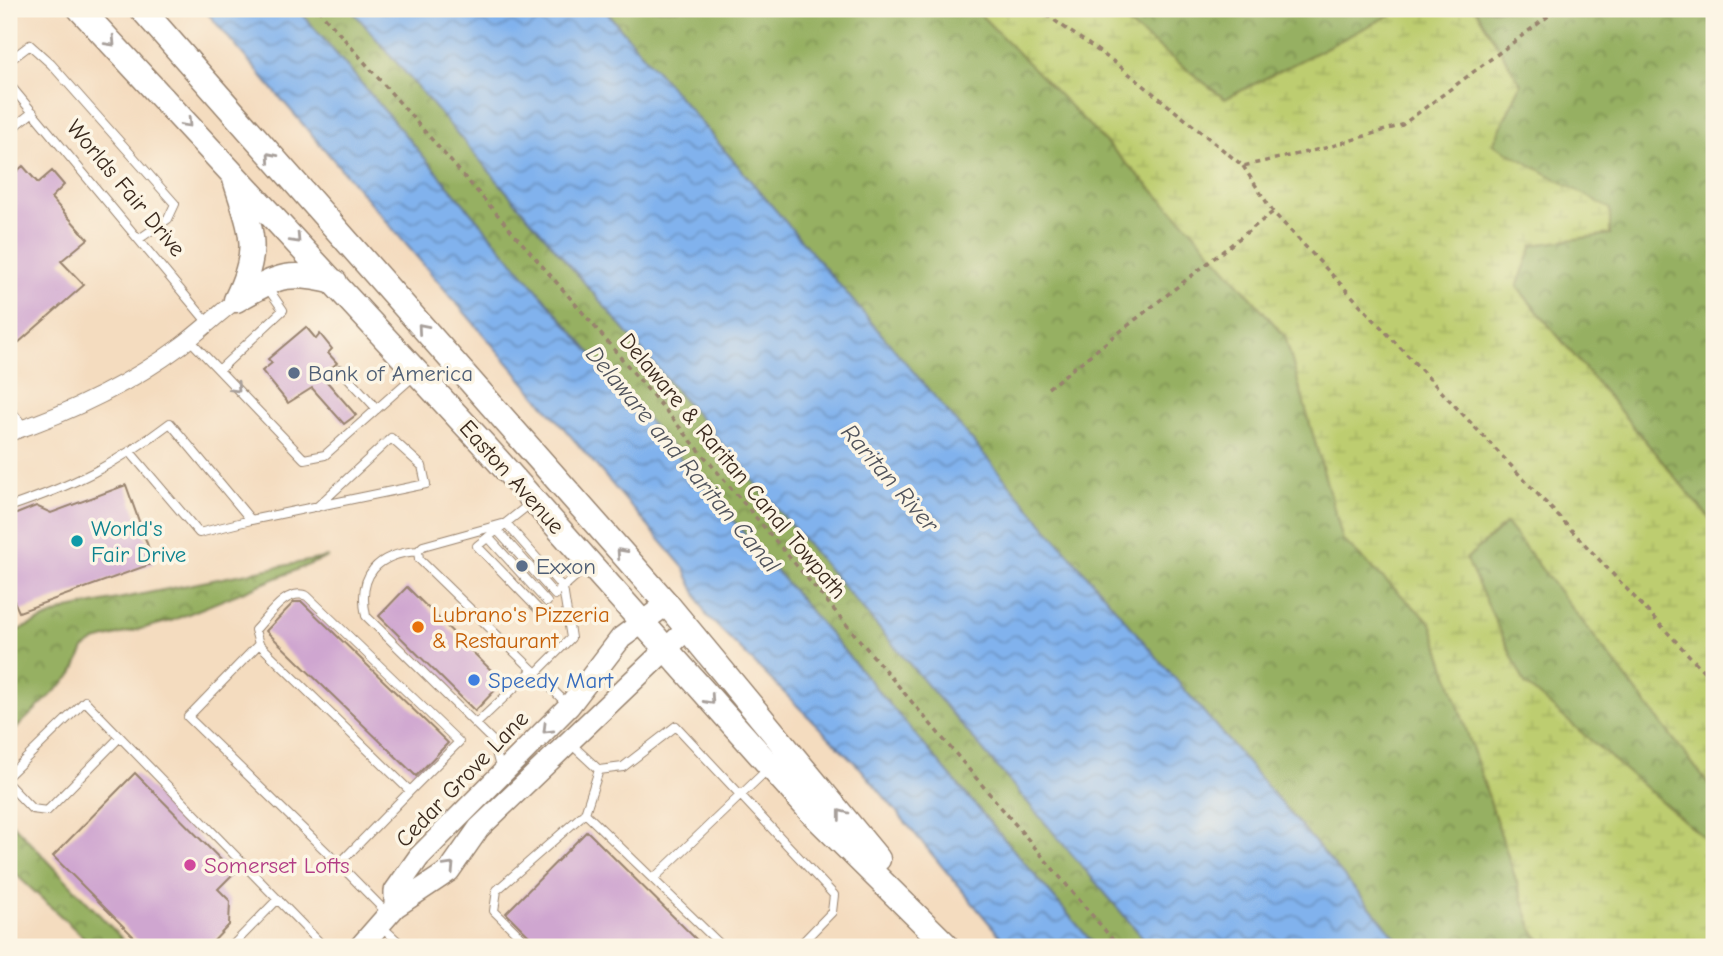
<svg xmlns="http://www.w3.org/2000/svg" width="1723" height="956" viewBox="0 0 1723 956" font-family="'Comic Neue',sans-serif">
	<style>
		.forest { fill: url(#forest-crowns); stroke: #686d40; stroke-width: 2 }
		.wetland { fill: url(#wetland-marsh); stroke: #7c7c47; stroke-width: 2 }
		.water { fill: url(#water-waves); stroke: #5e6e86; stroke-width: 2 }
		.building { fill: #cfa6d0 }
		.lines { fill: none; stroke-linecap: round; stroke-linejoin: round }
		.service-casing { stroke: #98836e; stroke-width: 10 }
		.minor-casing { stroke: #98836e; stroke-width: 18 }
		.secondary-casing { stroke: #98836e; stroke-width: 24 }
		.primary-casing { stroke: #98836e; stroke-width: 27 }
		.path { stroke: #98836e; stroke-width: 3.5; stroke-dasharray: 5 5; stroke-linecap: butt }
		.service { stroke: #fff; stroke-width: 8 }
		.minor { stroke: #fff; stroke-width: 16 }
		.secondary { stroke: #fff; stroke-width: 21 }
		.primary { stroke: #fff; stroke-width: 24 }
		.oneway { stroke: #a79f9a }
		.service-dot { fill: #5c6f8a; stroke: #fcf5e5; stroke-width: 2.5 }
		.culture-dot { fill: #0f9aa8; stroke: #fcf5e5; stroke-width: 2.5 }
		.food-dot { fill: #e8710a; stroke: #fcf5e5; stroke-width: 2.5 }
		.shop-dot { fill: #3f7fe0; stroke: #fcf5e5; stroke-width: 2.5 }
		.hotel-dot { fill: #d1479c; stroke: #fcf5e5; stroke-width: 2.5 }
		.labels { text-anchor: middle; dominant-baseline: central; stroke-width: 7; stroke-linejoin: round; paint-order: stroke }
		.street-label { font-size: 23px; fill: #3b2a1e; stroke: #fcf5e5 }
		.service-label { font-size: 23px; fill: #4e5e75; stroke: #fcf5e5; text-anchor: start }
		.culture-label { font-size: 23px; fill: #0d838f; stroke: #fcf5e5; text-anchor: start }
		.food-label { font-size: 23px; fill: #c56008; stroke: #fcf5e5; text-anchor: start }
		.shop-label { font-size: 23px; fill: #366cbe; stroke: #fcf5e5; text-anchor: start }
		.hotel-label { font-size: 23px; fill: #b23c85; stroke: #fcf5e5; text-anchor: start }
		.water-label { font-size: 24px; font-style: italic; fill: #50535c; stroke: #fcf5e5 }
	</style>
	<defs>
		<pattern id="forest-crowns" width="20" height="18" patternUnits="userSpaceOnUse" patternTransform="scale(1.75)"><rect width="20" height="18" fill="#96b062"/><path d="M2 6a3 3 0 1 1 6 0M12 15a3 3 0 1 1 6 0" fill="none" stroke="#7c8f50"/></pattern>
		<pattern id="wetland-marsh" width="20" height="14" patternUnits="userSpaceOnUse" patternTransform="scale(1.75)"><rect width="20" height="14" fill="#bdcd70"/><path d="M1 5h8M5 5V1M11 12h8M15 12V8" fill="none" stroke="#a3b061"/></pattern>
		<pattern id="water-waves" width="16" height="10" patternUnits="userSpaceOnUse" patternTransform="scale(1.75)"><rect width="16" height="10" fill="#81b2ed"/><path d="M0 5q4-4 8 0t8 0" fill="none" stroke="#6b91bf"/></pattern>
	</defs>
	<rect width="100%" height="100%" fill="#fcf5e5"/>
	<filter id="ink" filterUnits="userSpaceOnUse"><feTurbulence type="fractalNoise" baseFrequency=".0143" numOctaves="2"/><feDisplacementMap in="SourceGraphic" scale="14" xChannelSelector="R" yChannelSelector="G"/><feConvolveMatrix kernelMatrix="1 2 1 2 8 2 1 2 1" color-interpolation-filters="sRGB"/></filter>
	<filter id="wash" filterUnits="userSpaceOnUse"><feTurbulence type="fractalNoise" baseFrequency=".00686" numOctaves="4" result="noise"/><feDisplacementMap in="SourceGraphic" scale="28" xChannelSelector="R" yChannelSelector="G"/><feGaussianBlur stdDeviation="1.57" result="paint"/><feColorMatrix in="noise" values="0 0 0 0 0 0 0 0 0 0 0 0 0 0 0 0 0 1.4 0 .05"/><feComposite in="paint" operator="in"/></filter>
	<g filter="url(#wash)">
		<rect width="100%" height="100%" fill="#f4dcbf"/>
		<path class="forest" d="M298 9H351L1151 947H1096Z
			M604 9H975L1191 229 1285 336 1343 540 1431 623 1533 931 1547 947H1404Z
			M1109 9H1402L1225 99Z
			M1475 9H1714V524L1517 287 1533 245 1610 234 1493 144 1521 84Z
			M1506 523 1714 791V859L1704 838 1525 684 1466 559Z
			M328 557 171 621 95 641 84 649 73 674 9 735V634L68 609Z
			M9 820 130 947H94L9 868Z"/>
		<path class="wetland" d="M975 9H1109L1225 99 1402 9H1475L1521 84 1493 144 1610 209V234L1533 245 1517 287 1714 524V791L1506 523 1466 559 1525 684 1704 838 1714 859V947H1547L1533 931 1431 623 1343 540 1285 336 1191 229Z"/>
		<path class="water" d="M204 9H298L1096 947H1009L862 770 706 615 684 568Z
			M351 9H604L1404 947H1151Z"/>
		<g id="blocks">
			<path class="building" d="M23 166 38 183 52 171 64 185 51 198 88 239 61 261 84 285 9 351V178Z
				M306 327 316 339 320 334 332 349 328 353 337 363 322 376 356 415 344 424 312 388 288 403 262 371 272 363 268 359Z
				M126 485 154 563 19 612 9 590V517L36 506 51 513Z
				M407 587 503 682 475 711 379 616Z
				M294 602H302L448 743 416 776 266 631Z
				M135 773 234 873 218 889 230 901 229 925 208 947H169L163 941 157 947H144L53 856Z
				M587 831 704 947H540L506 913Z"/>
		</g>
	</g>
	<g filter="url(#ink)">
		<use href="#blocks" fill-opacity="0" stroke="#98836e" stroke-width="2"/>
		<g class="lines">
			<g class="service-casing">
				<path id="service" d="M9 61 30 45 51 64 175 204 168 219 139 239
					M9 84 208 323
					M9 131 33 112
					M189 339 304 459 325 455 415 375
					M340 369 377 409
					M219 370 283 310 267 287
					M9 408 24 427
					M531 503 477 546 538 609
					M9 507C74 485 115 465 170 423L251 520 199 533 131 453
					M251 520 426 484 422 466 391 438 317 507
					M506 523 563 588 571 638 536 673 419 559 418 551 423 546Z
					M497 530 555 595
					M488 537 547 602
					M418 551C378 554 357 574 366 616L493 741 501 771
					M560 590 587 566
					M259 644 255 630C268 617 286 587 307 596L459 742 410 791
					M536 673 568 705
					M476 724 533 670
					M599 770 623 767 676 726 834 895 832 912 798 947
					M9 775 85 701 324 947
					M9 785 32 809 47 811 120 737
					M585 813 723 947
					M339 864 188 717 259 644 410 791 339 864 387 913
					M653 879 768 769
					M381 926 404 947
					M231 947 278 899
					M531 947 494 911 497 890 585 813 599 770 570 743"/>
			</g>
			<g class="minor-casing">
				<path id="minor" d="M9 433C69 413 131 383 182 345 200 331 218 315 236 300"/>
			</g>
			<g class="secondary-casing">
				<path id="secondary" d="M395 907V891L419 857 569 706 621 638 667 604
					M360 947 395 907 449 871 479 828 686 630"/>
			</g>
			<g class="primary-casing">
				<path id="primary" d="M80 9 485 446 813 814 945 944
					M142 9 667 604 878 859
					M235 179C251 232 262 247 236 300
					M236 300C279 276 286 270 335 282"/>
			</g>
			<path class="path" d="M318 9 578 307 1119 947
				M1038 9 1117 64 1243 166 1325 148 1402 125 1558 9
				M1243 166 1273 212 1714 682
				M1048 388 1273 212"/>
			<use href="#service" class="service"/>
			<use href="#minor" class="minor"/>
			<use href="#secondary" class="secondary"/>
			<use href="#primary" class="primary"/>
		</g>
		<defs><path id="oneway-chevron" d="M-2-3.5L2.5 0L-2 3.5" fill="none" stroke-width="1.6" stroke-linecap="round" stroke-linejoin="round" transform="scale(1.75)"/></defs>
		<g class="oneway">
			<use href="#oneway-chevron" transform="translate(111 42) rotate(47)"/>
			<use href="#oneway-chevron" transform="translate(187 123) rotate(47)"/>
			<use href="#oneway-chevron" transform="translate(271 157) rotate(-131)"/>
			<use href="#oneway-chevron" transform="translate(296 239) rotate(47)"/>
			<use href="#oneway-chevron" transform="translate(422 328) rotate(-131)"/>
			<use href="#oneway-chevron" transform="translate(236 388) rotate(46)"/>
			<use href="#oneway-chevron" transform="translate(621 553) rotate(-132)"/>
			<use href="#oneway-chevron" transform="translate(710 700) rotate(48)"/>
			<use href="#oneway-chevron" transform="translate(547 729) rotate(135)"/>
			<use href="#oneway-chevron" transform="translate(842 814) rotate(-128)"/>
			<use href="#oneway-chevron" transform="translate(450 867) rotate(-47)"/>
		</g>
	</g>
	<g class="service-dot">
		<circle cx="294" cy="373" r="7"/>
		<circle cx="522" cy="566" r="7"/>
	</g>
	<circle class="culture-dot" cx="77" cy="541" r="7"/>
	<circle class="food-dot" cx="418" cy="627" r="7"/>
	<circle class="shop-dot" cx="474" cy="680" r="7"/>
	<circle class="hotel-dot" cx="190" cy="865" r="7"/>
	<g class="labels">
		<g class="street-label">
			<text transform="translate(126 188) rotate(50)">Worlds Fair Drive</text>
			<text transform="translate(733 466) rotate(50)">Delaware &amp; Raritan Canal Towpath</text>
			<text transform="translate(512 477) rotate(48)">Easton Avenue</text>
			<text transform="translate(462 779) rotate(-46)">Cedar Grove Lane</text>
		</g>
		<g class="service-label">
			<text x="308" y="373">Bank of America</text>
			<text x="536" y="566">Exxon</text>
		</g>
		<g class="culture-label">
			<text x="91" y="528">World's<tspan x="91" dy="26">Fair Drive</tspan></text>
		</g>
		<g class="food-label">
			<text x="432" y="614">Lubrano's Pizzeria<tspan x="432" dy="26">&amp; Restaurant</tspan></text>
		</g>
		<g class="shop-label">
			<text x="488" y="680">Speedy Mart</text>
		</g>
		<g class="hotel-label">
			<text x="204" y="865">Somerset Lofts</text>
		</g>
		<g class="water-label">
			<text transform="translate(683 459) rotate(50)">Delaware and Raritan Canal</text>
			<text transform="translate(890 478) rotate(49)">Raritan River</text>
		</g>
	</g>
	<rect width="1723" height="956" fill="none" stroke="#fcf5e5" stroke-width="35"/>
</svg>
